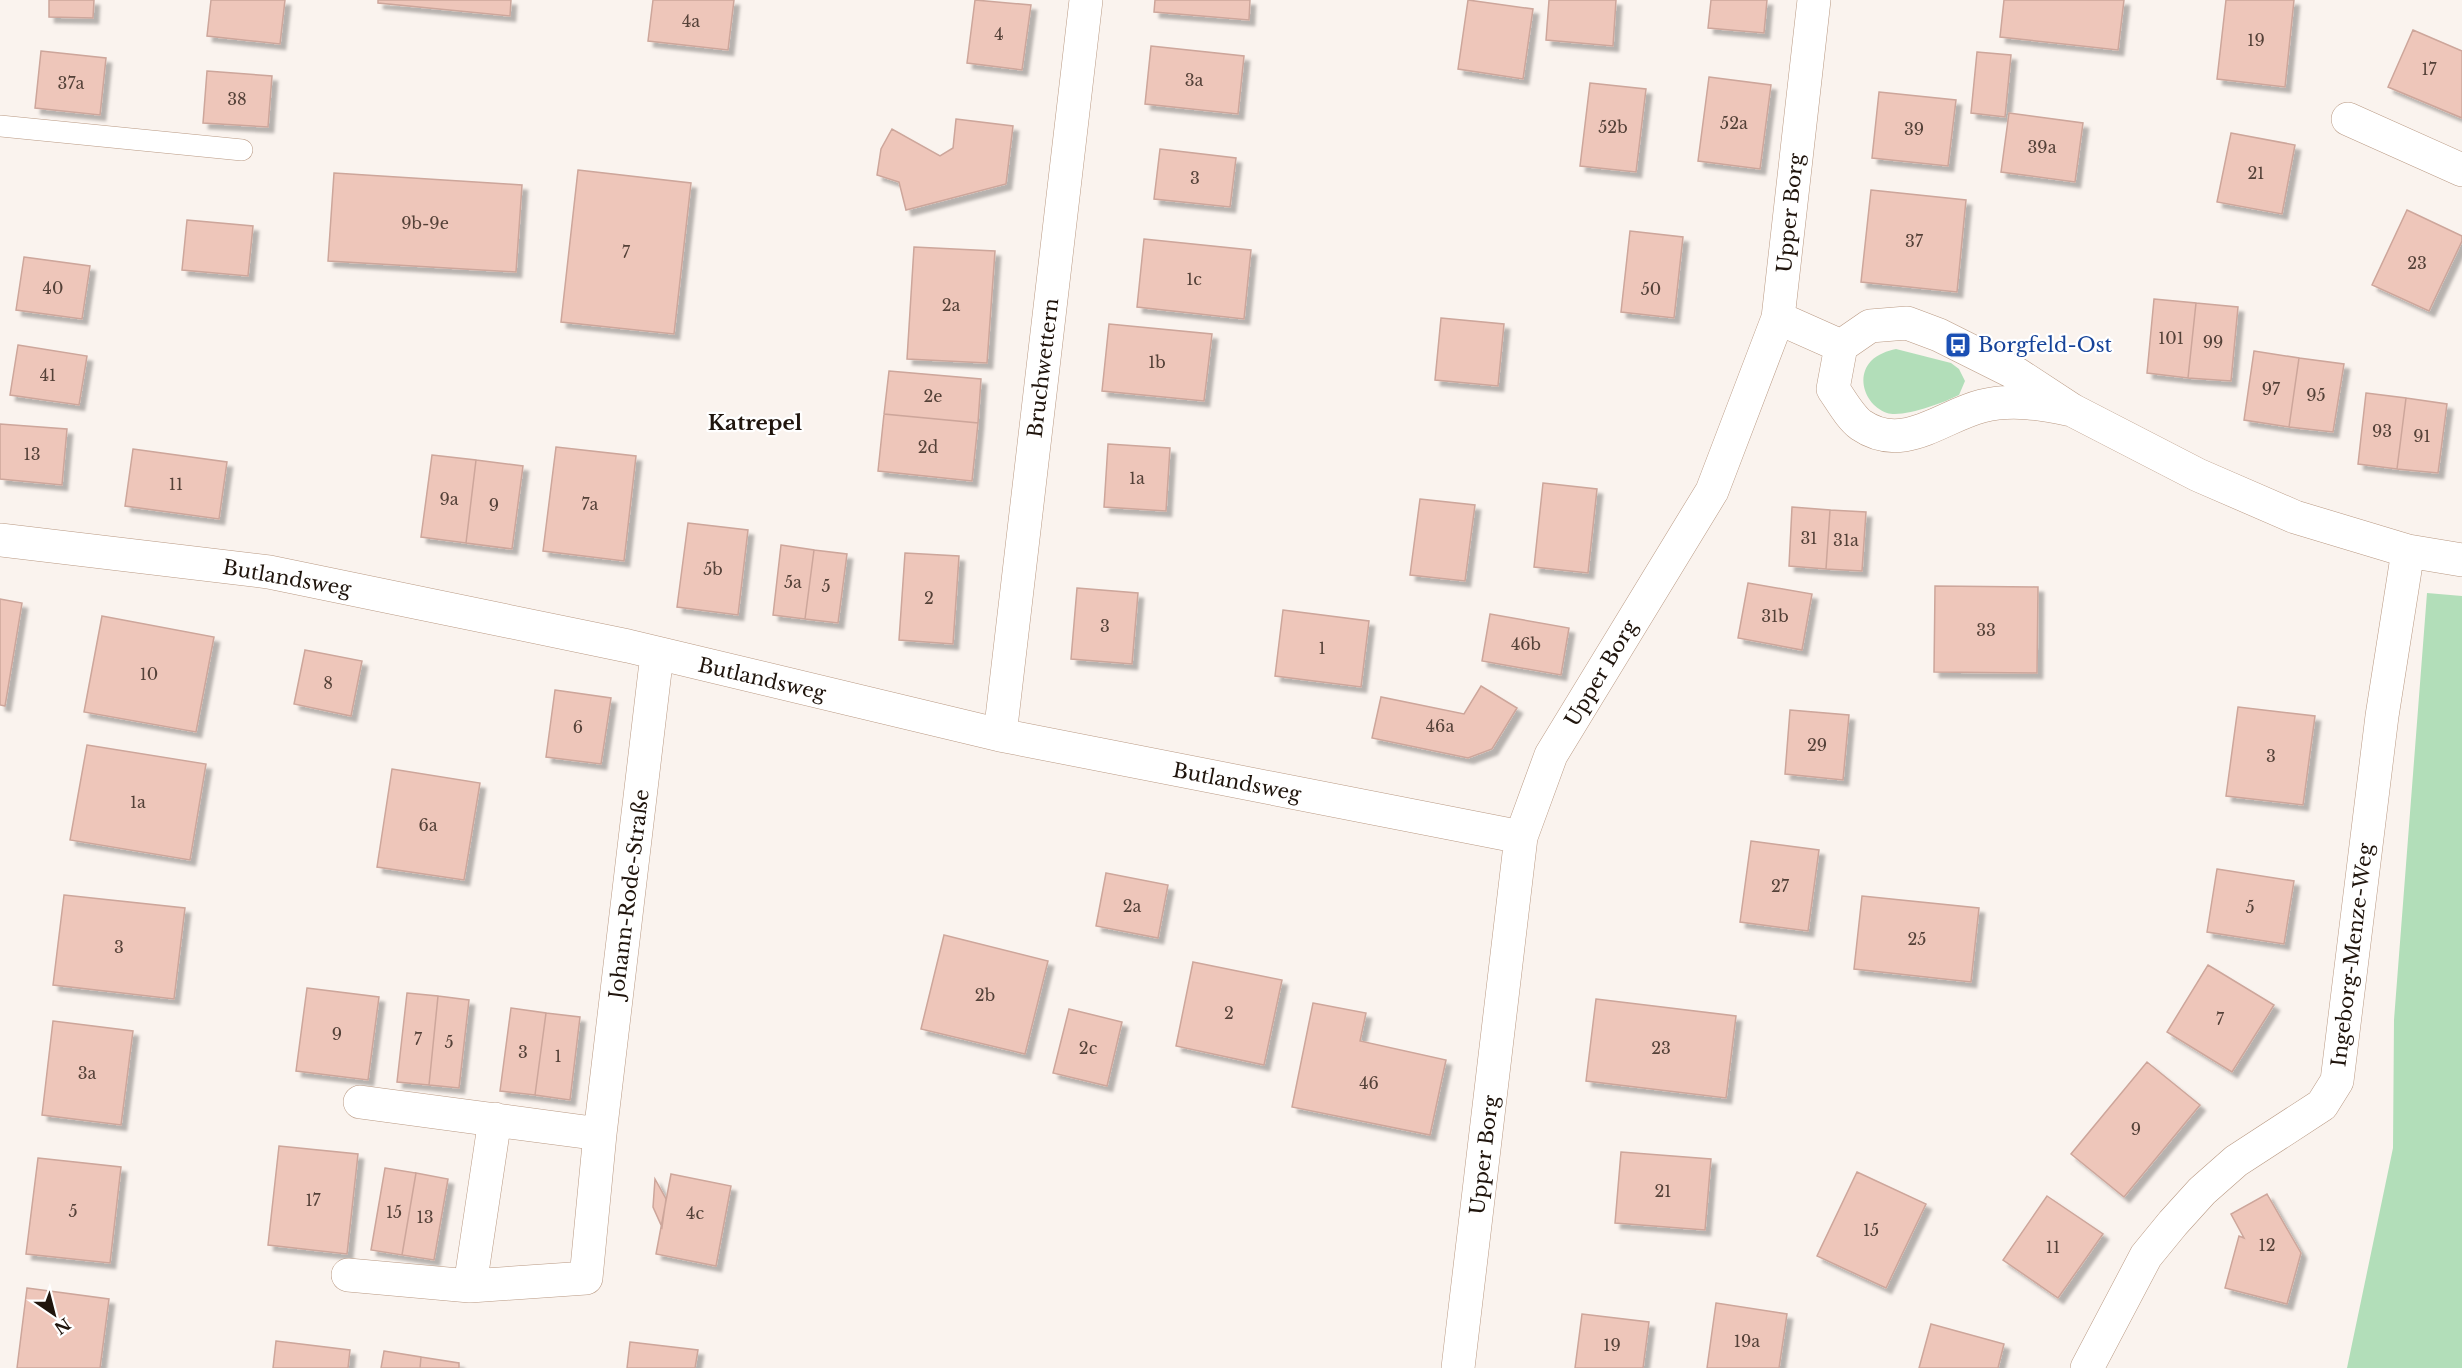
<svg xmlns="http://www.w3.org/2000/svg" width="2462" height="1368" viewBox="0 0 2462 1368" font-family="'Libre Baskerville',serif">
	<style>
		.green { fill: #b2deb9 }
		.building { fill: #eec6ba; stroke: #cda69b; stroke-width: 1.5; filter: url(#shadow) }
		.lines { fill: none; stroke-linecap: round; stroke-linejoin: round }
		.service-casing { stroke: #b99983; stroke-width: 22 }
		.minor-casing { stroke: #b99983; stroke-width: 34 }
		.service { stroke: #fff; stroke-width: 21 }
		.minor { stroke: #fff; stroke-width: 33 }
		.labels { text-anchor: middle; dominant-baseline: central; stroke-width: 4.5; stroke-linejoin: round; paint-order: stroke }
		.number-label { font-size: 16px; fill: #544138 }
		.street-label { font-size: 20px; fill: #20150d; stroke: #fff }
		.transit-label { font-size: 20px; fill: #164399; stroke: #fff; text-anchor: start }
		.neighbourhood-label { font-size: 21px; font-weight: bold; fill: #20150d; stroke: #fff }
	</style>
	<defs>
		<filter id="shadow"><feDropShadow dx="5.5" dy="5.5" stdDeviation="1.5" flood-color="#0004"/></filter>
	</defs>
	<rect width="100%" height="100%" fill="#faf3ee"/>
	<path class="green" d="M1896 349 1951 363 1959 369 1965 381 1959 395C1943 403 1903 418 1887 413 1866 406 1855 378 1871 361 1878 354 1887 351 1896 349Z
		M2427 593 2462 596V1368H2347L2393 1148 2394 1020Z"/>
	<path class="building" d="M49 0H94L93 18 49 17Z
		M211 0H285L280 44 207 36Z
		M378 0H511L510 16 378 3Z
		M653 0H734L728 50 648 41Z
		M975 0 1031 5 1022 70 967 63Z
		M1155 0H1250L1249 20 1154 12Z
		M1468 0 1533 9 1523 79 1458 69Z
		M1549 0H1616L1613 46 1546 40Z
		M1711 0H1767L1764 33 1708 28Z
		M2004 0H2124L2118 50 2000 37Z
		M2226 0H2294L2285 87 2217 79Z
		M2413 30 2462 51V118L2388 87Z
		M1151 46 1244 56 1238 114 1145 104Z
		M41 51 106 58 100 115 35 108Z
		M1977 52 2011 55 2005 117 1971 113Z
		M207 71 272 76 268 127 203 123Z
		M1709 77 1771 85 1760 169 1698 161Z
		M1590 83 1646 89 1636 172 1580 166Z
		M1879 92 1956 100 1948 166 1872 158Z
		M2009 113 2083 123 2075 182 2001 172Z
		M956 119 1013 126 1006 184 906 210 899 182 877 175 881 149 892 129 940 156 953 148Z
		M2231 133 2295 145 2282 214 2217 202Z
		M1160 149 1236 158 1230 207 1154 199Z
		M578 170 691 183 674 334 561 322Z
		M334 173 522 185 516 272 328 261Z
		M1871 190 1966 200 1957 292 1861 282Z
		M2407 210 2462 236V241L2429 311 2372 285Z
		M187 220 253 226 248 276 182 270Z
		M1630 231 1683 237 1674 318 1621 312Z
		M1144 239 1251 250 1244 319 1137 307Z
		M914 247 995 251 987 363 907 359Z
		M24 257 90 266 82 319 16 310Z
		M2154 299 2196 303 2188 378 2147 373Z
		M2196 303 2238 307 2231 381 2188 378Z
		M1441 318 1504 324 1498 386 1435 380Z
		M1109 324 1212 334 1204 401 1102 391Z
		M18 345 87 356 79 405 10 395Z
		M2254 351 2299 358 2289 427 2244 420Z
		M2299 358 2344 364 2333 432 2289 427Z
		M889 371 981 379 978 423 884 414Z
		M2366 393 2406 398 2397 469 2358 464Z
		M2406 398 2447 404 2438 473 2397 469Z
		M884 414 978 423 972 481 878 471Z
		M0 424 67 429 62 485 0 479Z
		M1108 444 1170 448 1166 511 1104 507Z
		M556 447 636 456 624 561 543 551Z
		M133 449 227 462 219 519 125 506Z
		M432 455 476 460 466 543 421 537Z
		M476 460 523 466 512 549 466 543Z
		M1543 483 1597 489 1588 573 1534 567Z
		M1420 499 1475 505 1465 581 1410 575Z
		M1792 507 1830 510 1826 569 1789 566Z
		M1830 510 1866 512 1862 571 1826 569Z
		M688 523 748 530 738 615 677 607Z
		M781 545 814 550 805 619 773 615Z
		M814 550 847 554 838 623 805 619Z
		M905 553 959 556 953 644 899 640Z
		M1748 583 1812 594 1802 650 1738 638Z
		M1935 586 2038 587 2037 673 1934 672Z
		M1077 588 1138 593 1132 664 1071 659Z
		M0 599 22 603 5 706 0 705Z
		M1283 610 1369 621 1361 687 1275 676Z
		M1490 614 1569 628 1561 675 1482 661Z
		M102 616 214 637 196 732 84 712Z
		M305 650 362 661 351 716 294 704Z
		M1481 686 1517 708 1492 749 1468 758 1372 738 1381 697 1464 714Z
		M555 690 611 698 601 764 546 757Z
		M2238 707 2315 716 2303 805 2226 796Z
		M1790 710 1849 715 1843 780 1785 774Z
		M87 745 206 764 190 860 70 840Z
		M392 769 480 783 464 880 377 867Z
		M1751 841 1819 850 1808 931 1740 922Z
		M2217 869 2294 881 2284 944 2207 932Z
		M1106 873 1168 885 1158 938 1096 926Z
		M64 895 185 908 174 999 53 985Z
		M1862 896 1979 908 1971 982 1854 969Z
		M944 935 1048 961 1025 1054 921 1029Z
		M1193 962 1282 980 1264 1065 1176 1046Z
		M2208 965 2274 1005 2232 1072 2167 1032Z
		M307 988 379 997 368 1080 296 1071Z
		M407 993 438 996 429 1085 397 1082Z
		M438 996 469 1000 459 1088 429 1085Z
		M1596 999 1736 1016 1726 1098 1586 1081Z
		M1313 1003 1366 1013 1360 1041 1446 1060 1430 1135 1292 1107Z
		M511 1008 546 1013 535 1095 500 1091Z
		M1069 1009 1122 1022 1107 1086 1053 1073Z
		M546 1013 580 1017 570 1100 535 1095Z
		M53 1021 133 1031 121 1125 42 1115Z
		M2147 1062 2200 1105 2124 1197 2071 1154Z
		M279 1146 358 1154 347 1254 268 1245Z
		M1621 1152 1711 1159 1705 1230 1615 1223Z
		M38 1158 121 1167 110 1263 26 1254Z
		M385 1168 416 1173 402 1255 371 1250Z
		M1857 1172 1926 1204 1886 1288 1817 1256Z
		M416 1173 448 1179 434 1260 402 1255Z
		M671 1174 731 1186 716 1266 656 1254Z
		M655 1179 666 1199 662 1227 653 1207Z
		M2267 1194 2301 1253 2287 1304 2225 1288 2239 1236 2244 1238 2231 1214Z
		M2047 1196 2103 1234 2058 1298 2003 1260Z
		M27 1288 109 1299 100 1368H17Z
		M1716 1303 1787 1314 1779 1368H1707Z
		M1582 1314 1649 1322 1643 1368H1575Z
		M1931 1324 2004 1344 1998 1368H1919Z
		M276 1341 350 1350 348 1368H273Z
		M630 1342 698 1350 695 1368H627Z
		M384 1351 421 1357 420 1368H381Z
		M421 1357 459 1363V1368H420Z"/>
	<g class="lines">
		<g class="service-casing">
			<path id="service" d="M0 126 242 150"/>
		</g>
		<g class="minor-casing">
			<path id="minor" d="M2348 119 2462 170
				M1778 318 1841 346
				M2072 410C2042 404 2013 398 1982 406 1942 416 1903 454 1861 425 1850 417 1841 400 1833 389L1841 346 1870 326 1907 323 1939 335 2017 374 2072 410 2198 475 2295 517 2408 551 2462 560
				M0 540 269 572 628 646 1000 735 1521 837
				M1000 735 1086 0
				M360 1102 600 1134
				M348 1275 470 1286 586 1278 600 1134 657 654
				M470 1286 495 1119
				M1458 1368 1521 837 1551 755 1712 491 1778 318 1814 0
				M2087 1368 2146 1256 2173 1223 2202 1191 2236 1161 2322 1105 2337 1081 2382 716 2408 551"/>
		</g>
		<use href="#service" class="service"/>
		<use href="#minor" class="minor"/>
	</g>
	<defs>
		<g id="bus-square" transform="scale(1.35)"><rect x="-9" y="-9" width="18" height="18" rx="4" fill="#1a4fb4" stroke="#fff"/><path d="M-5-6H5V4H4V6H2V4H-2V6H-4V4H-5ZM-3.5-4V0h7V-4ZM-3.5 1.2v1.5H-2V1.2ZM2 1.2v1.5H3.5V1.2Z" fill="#fff"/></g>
	</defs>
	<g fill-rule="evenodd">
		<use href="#bus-square" x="1958" y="345"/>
	</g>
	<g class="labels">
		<g class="number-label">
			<text x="691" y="21">4a</text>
			<text x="999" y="34">4</text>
			<text x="2256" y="40">19</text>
			<text x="2429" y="69">17</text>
			<text x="1194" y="80">3a</text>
			<text x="71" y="83">37a</text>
			<text x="237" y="99">38</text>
			<text x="1734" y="123">52a</text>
			<text x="1613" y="127">52b</text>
			<text x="1914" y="129">39</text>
			<text x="2042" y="147">39a</text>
			<text x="2256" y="173">21</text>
			<text x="1195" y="178">3</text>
			<text x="425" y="223">9b-9e</text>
			<text x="1914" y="241">37</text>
			<text x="626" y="252">7</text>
			<text x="2417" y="263">23</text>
			<text x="1194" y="279">1c</text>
			<text x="53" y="288">40</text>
			<text x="1651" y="289">50</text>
			<text x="951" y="305">2a</text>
			<text x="2171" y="338">101</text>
			<text x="2213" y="342">99</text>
			<text x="1157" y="362">1b</text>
			<text x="48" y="375">41</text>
			<text x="2271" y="389">97</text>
			<text x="2316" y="395">95</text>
			<text x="933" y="396">2e</text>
			<text x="2382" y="431">93</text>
			<text x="2422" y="436">91</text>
			<text x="928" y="447">2d</text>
			<text x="32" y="454">13</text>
			<text x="1137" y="478">1a</text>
			<text x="176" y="484">11</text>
			<text x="449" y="499">9a</text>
			<text x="590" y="504">7a</text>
			<text x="494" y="505">9</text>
			<text x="1809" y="538">31</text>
			<text x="1846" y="540">31a</text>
			<text x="713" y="569">5b</text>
			<text x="793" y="582">5a</text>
			<text x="826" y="586">5</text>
			<text x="929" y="598">2</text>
			<text x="1775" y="616">31b</text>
			<text x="1105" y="626">3</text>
			<text x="1986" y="630">33</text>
			<text x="1526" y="644">46b</text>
			<text x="1322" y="648">1</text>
			<text x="149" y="674">10</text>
			<text x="328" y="683">8</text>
			<text x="1440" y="726">46a</text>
			<text x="578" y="727">6</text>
			<text x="1817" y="745">29</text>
			<text x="2271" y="756">3</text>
			<text x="138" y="802">1a</text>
			<text x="428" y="825">6a</text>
			<text x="1780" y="886">27</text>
			<text x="1132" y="906">2a</text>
			<text x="2250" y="907">5</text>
			<text x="1917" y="939">25</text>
			<text x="119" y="947">3</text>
			<text x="985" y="995">2b</text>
			<text x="1229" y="1013">2</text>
			<text x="2220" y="1019">7</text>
			<text x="337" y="1034">9</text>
			<text x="418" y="1039">7</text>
			<text x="449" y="1042">5</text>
			<text x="1088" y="1048">2c</text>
			<text x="1661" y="1048">23</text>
			<text x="523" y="1052">3</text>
			<text x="558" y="1056">1</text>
			<text x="87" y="1073">3a</text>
			<text x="1369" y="1083">46</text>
			<text x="2136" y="1129">9</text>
			<text x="1663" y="1191">21</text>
			<text x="313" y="1200">17</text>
			<text x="73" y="1211">5</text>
			<text x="394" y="1212">15</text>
			<text x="695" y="1213">4c</text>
			<text x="425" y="1217">13</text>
			<text x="1871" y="1230">15</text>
			<text x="2267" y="1245">12</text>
			<text x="2053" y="1247">11</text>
			<text x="1747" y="1341">19a</text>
			<text x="1612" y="1345">19</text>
		</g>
		<g class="street-label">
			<text transform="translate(1790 213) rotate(-84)">Upper Borg</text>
			<text transform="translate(1043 368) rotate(-83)">Bruchwettern</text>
			<text transform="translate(287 578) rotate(10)">Butlandsweg</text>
			<text transform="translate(1601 673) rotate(-59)">Upper Borg</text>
			<text transform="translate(762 679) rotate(13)">Butlandsweg</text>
			<text transform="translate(1237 782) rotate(11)">Butlandsweg</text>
			<text transform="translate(629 894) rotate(-83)">Johann-Rode-Straße</text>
			<text transform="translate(2352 955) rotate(-83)">Ingeborg-Menze-Weg</text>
			<text transform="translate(1484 1155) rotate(-83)">Upper Borg</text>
		</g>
		<g class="transit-label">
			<text x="1978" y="345">Borgfeld-Ost</text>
		</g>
		<g class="neighbourhood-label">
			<text x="755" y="423">Katrepel</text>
		</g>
	</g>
	<g transform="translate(54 1314) rotate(145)" stroke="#ffffff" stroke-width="4.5" paint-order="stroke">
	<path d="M0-4.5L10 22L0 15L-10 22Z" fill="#20150d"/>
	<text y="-9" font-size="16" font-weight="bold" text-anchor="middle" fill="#20150d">N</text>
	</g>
</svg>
